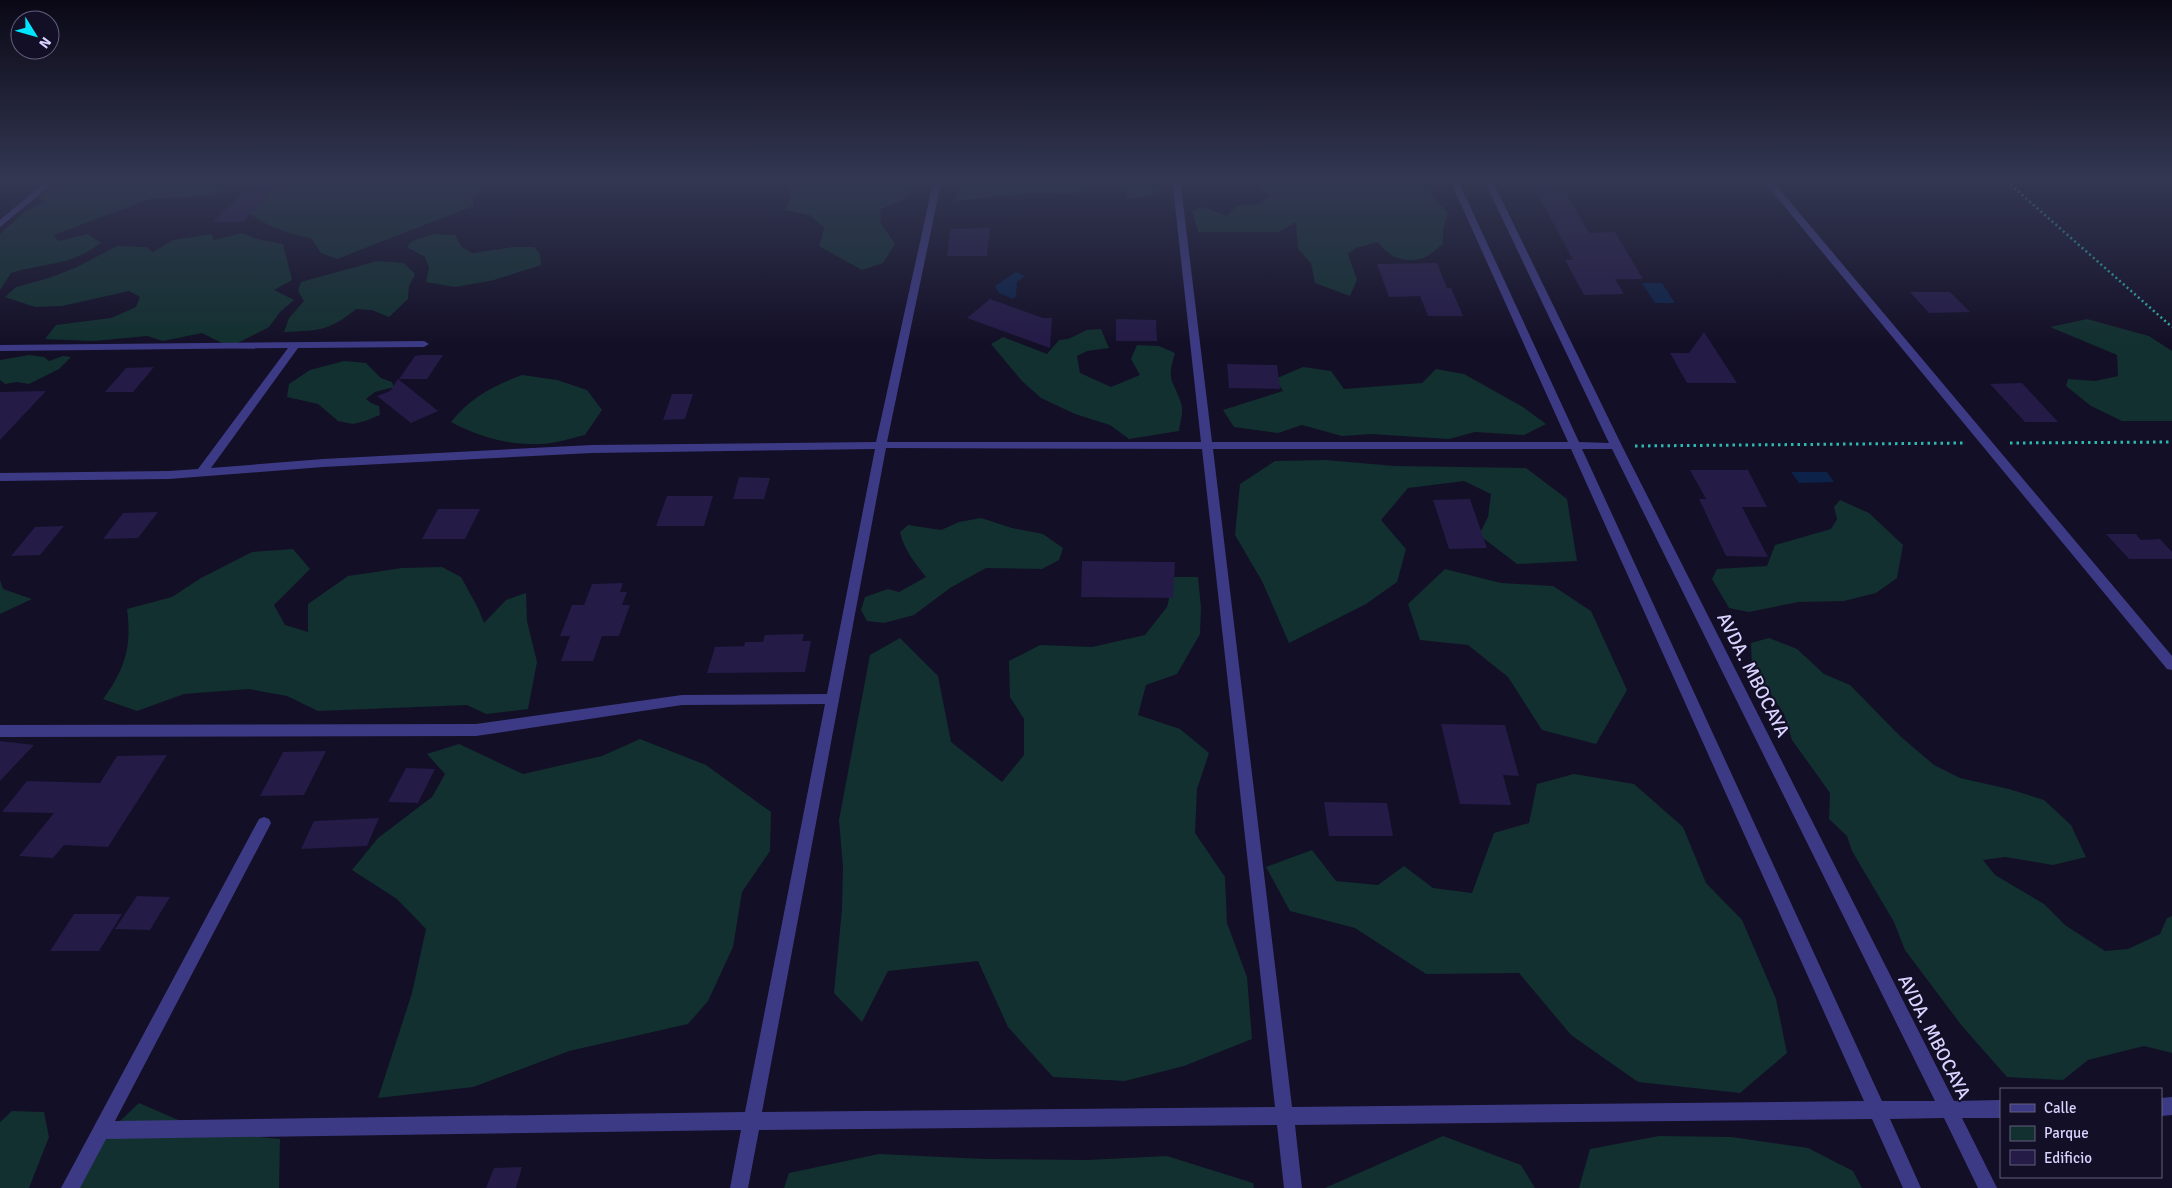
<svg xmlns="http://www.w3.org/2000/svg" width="2172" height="1188" viewBox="0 0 2172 1188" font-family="Signika,sans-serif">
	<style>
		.green { fill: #12302f }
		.water { fill: #0c2248 }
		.building { fill: #241b47 }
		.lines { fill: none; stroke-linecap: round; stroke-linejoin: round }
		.path-far1 { stroke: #2fb8b0; stroke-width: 2.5; stroke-dasharray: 2 3; stroke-linecap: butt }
		.path { stroke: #2fb8b0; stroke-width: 3; stroke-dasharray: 2.5 4; stroke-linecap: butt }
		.minor { fill: #3d3a85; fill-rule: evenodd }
		.labels { text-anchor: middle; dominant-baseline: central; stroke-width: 4; stroke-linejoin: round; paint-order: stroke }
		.street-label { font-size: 19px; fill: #d9d4ff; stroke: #130f26 }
	</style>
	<rect width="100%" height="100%" fill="#130f26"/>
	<path class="green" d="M63 178H236L233 188 209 196 149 199 54 235 58 241 88 234 101 243C69 267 46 262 11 273L0 290V234L26 211 45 202 39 196Z
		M285 178H440C455 187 472 177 489 179L493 187 473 198V206L337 259 321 253 311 238C287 233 266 227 247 211L268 185Z
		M789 178H918L904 200 880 209 881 223 895 244 883 263 862 270 819 246 824 228 810 215 785 210 791 196 785 182Z
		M955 178H1127L1154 182 1163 190 1147 196 1127 199 1125 191 1113 185 1095 187 1074 194 1031 193 954 201 960 187 957 179Z
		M1268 178H1427L1432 196 1448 213 1443 229V244C1437 248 1430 256 1423 258 1405 264 1388 257 1378 242L1356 248 1348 254 1357 280 1350 296 1315 283 1311 263 1298 249 1296 222 1278 232H1198L1192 211 1202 207 1227 216 1236 206 1260 204 1270 195 1258 189Z
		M242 233 257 239 283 244 292 280 274 290 294 300 280 312 269 327 230 347 202 333 163 341 147 336 93 341 45 339 56 325 111 318 136 307 140 297 129 291 62 306 35 307 5 297 16 287 49 278 77 267 117 246 146 247 153 252 173 240 211 234 214 240Z
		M433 234 455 235 462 247 473 253 513 247H534L540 254 541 265 494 280 455 287 426 282 429 268 425 257 407 247 412 241Z
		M377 261 404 263 415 274 409 286 408 299 389 317 372 310 356 309C328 332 319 330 284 332L289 318 304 301 298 291 301 282Z
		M2087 319 2149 336 2172 351V421H2122L2091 406 2066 386 2068 379 2095 381 2118 376 2117 355 2050 327Z
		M1101 329 1109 348 1087 351 1077 356 1080 373 1111 387 1140 375 1131 359 1137 345 1159 346 1175 353C1166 383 1173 378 1181 403 1184 411 1180 423 1179 431L1129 439 1110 425 1075 414 1041 398 1022 381 991 344 1003 337 1047 354 1059 340 1068 339 1087 330Z
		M29 355 44 357 49 361 63 356 71 357 59 369 29 384 17 382 5 384 0 380V360Z
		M344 361 366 363 381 378 392 382 394 387 375 392 366 399 371 403 379 406 380 415 365 421 353 424 338 421 318 404 287 397 289 384 310 370Z
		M1303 367 1331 371 1344 389 1422 383 1436 369 1464 374 1523 407 1546 424 1524 435 1475 432 1449 439 1371 434 1342 436 1302 425 1278 433 1234 427 1223 410 1283 391 1275 379Z
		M522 375 557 380 587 390 602 410 585 435C571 438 554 444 540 444 508 445 479 437 451 422 471 397 493 386 522 375Z
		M1326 460 1395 466 1526 468 1567 499 1577 561 1517 564 1479 535 1488 517 1491 494 1464 481 1408 488 1381 520 1406 549 1397 582 1366 604 1289 643 1262 581 1235 535 1240 484 1275 461Z
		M1840 500 1869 513 1903 545 1897 578 1876 593 1844 601 1798 602 1749 612 1729 608 1712 579 1717 569 1767 566 1775 545 1831 529 1837 519 1834 507Z
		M981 518 1012 528 1043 534 1063 548 1059 560 1042 569 986 568 950 588 914 615 884 623 867 621 861 610 865 597 888 589 899 592 926 577C915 563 904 550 900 532L908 525 941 530 959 522Z
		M293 549 310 569 274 605 285 625 308 632V604L348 576 402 568 442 567 461 577 478 608 484 623 506 600 526 593 527 621 537 662 528 709 486 714 467 705 318 711 287 696 249 689 184 694 137 711 103 699C125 669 132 647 127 609L172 597 201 578 252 552Z
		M1445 569 1501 583 1553 586 1591 611 1627 690 1596 744 1542 730 1508 677 1468 645 1420 640 1408 604Z
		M1174 577H1198L1201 608 1200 634 1177 674 1146 685 1138 715 1180 729 1209 753 1197 789 1195 833 1225 877 1227 923 1247 977 1252 1039 1184 1066 1125 1081 1053 1077 1008 1027 978 961 888 971 862 1022 834 993 842 909 843 867 839 820 870 655 900 638 938 676 951 742 1002 782 1024 755V719L1010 697 1009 661 1040 645 1092 647 1145 635 1167 607Z
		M0 580 3 589 32 599 0 614Z
		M1769 638 1797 649 1824 674 1850 685 1900 736 1934 765 1960 778 2009 789 2044 800 2071 825 2086 857 2053 865 2005 857 1983 860 1995 875 2044 904 2065 925 2105 951 2128 949 2160 934 2167 918 2172 916V1053L2144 1046 2088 1060 2063 1080 2007 1077 1962 1026 1905 950 1894 922 1852 851 1847 836 1829 819 1830 793 1792 740 1784 714 1752 665 1751 643Z
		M640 739 706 765 771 812 770 851 742 892 733 947 708 1001 688 1024 569 1051 473 1087 378 1098 412 993 426 929 397 899 352 870 378 838 432 797 445 774 427 754 459 744 523 774 602 756Z
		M1574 774 1634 784 1683 827 1706 883 1742 920 1776 999 1787 1053 1740 1093 1638 1082 1571 1035 1519 973 1426 974 1355 928 1290 911 1266 867 1312 850 1336 881 1378 885 1404 866 1433 888 1472 893 1494 833 1529 823 1537 784Z
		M139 1103 206 1132 280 1139 279 1188H76L84 1155Z
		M12 1111 44 1112 49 1137 29 1188H0V1122Z
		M1443 1136 1521 1165 1535 1188H1325Z
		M1659 1136 1731 1137 1808 1148 1853 1171 1862 1188H1579L1590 1149Z
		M879 1154 985 1159 1087 1160 1167 1156 1253 1183 1254 1188H784L789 1173Z"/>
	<path class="water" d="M1016 272 1025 276 1017 282 1016 296 1013 299 999 293 995 286Z
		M1642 283H1662L1675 303H1655Z
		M1791 472H1827L1834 482 1799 483Z"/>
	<path class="building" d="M257 178H284L243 222H213Z
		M1529 178H1557L1589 233 1615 232 1643 279H1615L1624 294 1584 295 1565 260H1573Z
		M990 228 987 256H947L950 229Z
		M1437 263 1447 288H1451L1463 316H1428L1420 296 1389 297 1377 264Z
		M1910 292H1950L1970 312 1929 313Z
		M990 299 1043 318H1052L1050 348 967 318Z
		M1116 319 1156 320 1157 341H1116Z
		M1704 332 1737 383H1687L1670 353H1689Z
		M420 355H443L427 379H399L415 356Z
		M1227 364 1277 365 1280 389 1229 388Z
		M154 367 133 392H105L126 368Z
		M398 379 438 411 411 423 377 396 390 391Z
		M2022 383 2058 422H2025L1990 384Z
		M46 391 0 440V392Z
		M672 394H693L685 419 663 420Z
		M1690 470H1748L1767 507H1742L1768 557 1726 556 1699 499H1706Z
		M739 477 770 478 764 499H733Z
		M667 496H713L704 526H656Z
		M1470 499 1487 548 1449 549 1433 500Z
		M438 509H480L465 539H422Z
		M158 512 138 538 103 539 123 513Z
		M64 526 40 555 11 556 35 527Z
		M2106 534H2136L2141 540 2160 539 2172 552V559H2129Z
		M1082 561 1175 562 1173 598 1081 597Z
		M623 583 620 592H627L622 605H630L619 636H602L593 661H561L570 636H560L572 605H584L592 584Z
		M804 634 802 641H811L805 672 707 673 715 647 744 646 745 642H763L765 635Z
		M1441 724 1505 725 1519 776 1503 775 1511 805 1460 804Z
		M0 741 34 745 0 781Z
		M326 751 304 795 260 796 283 752Z
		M167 755 108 847 64 845 53 858 19 856 54 813 2 812 27 781 100 783 117 756Z
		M406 768 435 769 418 803 388 802Z
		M1324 802 1387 803 1393 836H1329Z
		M379 818 367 846 301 849 314 821Z
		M137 896 170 897 150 930 115 929Z
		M74 914H122L99 951H50Z
		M522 1167 516 1188H486L494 1168Z"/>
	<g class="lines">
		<path class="path-far1" d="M2003 178 2172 327"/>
		<path class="path" d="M2010 443 2172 442
			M1635 446 1964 443"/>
		<path class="minor" d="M50 178H59L0 227V220Z
			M934 178H942L887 442H1201L1172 178H1180L1212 442H1568L1449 178H1457L1579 442 1609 443 1483 178H1491L1622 446 1954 1101 2001 1100V1118H1962L1997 1188H1978L1944 1118 1890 1119 1921 1188H1903L1872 1119 1295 1125 1302 1188H1284L1277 1125 759 1130 748 1188H730L741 1130 106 1139 80 1188H61L259 819 264 817 269 819 271 823 269 827 115 1121 745 1112 825 704 682 705 476 736 0 737V725L476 724 682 695 827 694 875 449 592 453 323 467 169 479 0 481V473L169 471 198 469 288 348 0 351V345L424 341 429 344 424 347 298 348 211 468 323 459 592 445 876 442ZM886 448 1202 449 1275 1107 762 1112ZM1213 449H1571L1864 1101 1292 1107ZM1582 449H1612L1935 1101H1882Z
			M1761 178H1770L2172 656V670L2167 669Z
			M2172 1097V1115L2161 1116V1098Z"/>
	</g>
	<linearGradient id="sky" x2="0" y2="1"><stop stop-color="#0a0815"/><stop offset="0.52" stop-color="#333752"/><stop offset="1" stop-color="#333752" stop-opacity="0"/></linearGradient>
	<rect width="2172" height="345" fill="url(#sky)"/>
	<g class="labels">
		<g class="street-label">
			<text transform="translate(1753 675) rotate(63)">AVDA. MBOCAYA</text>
			<text transform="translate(1934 1037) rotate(63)">AVDA. MBOCAYA</text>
		</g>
	</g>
	<rect x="2000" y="1088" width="162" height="90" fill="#130f26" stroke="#625e7d"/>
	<rect x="2010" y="1104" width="25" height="8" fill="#3d3a85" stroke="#625e7d"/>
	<text x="2044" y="1113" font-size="15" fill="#d9d4ff">Calle</text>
	<rect x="2010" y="1126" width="25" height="15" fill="#12302f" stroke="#625e7d"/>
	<text x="2044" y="1138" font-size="15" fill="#d9d4ff">Parque</text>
	<rect x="2010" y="1150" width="25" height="15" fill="#241b47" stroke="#625e7d"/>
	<text x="2044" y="1163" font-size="15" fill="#d9d4ff">Edificio</text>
	<g transform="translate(35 35) rotate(127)"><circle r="24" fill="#130f26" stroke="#625e7d"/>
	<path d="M0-4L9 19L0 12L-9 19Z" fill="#00e5ff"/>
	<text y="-8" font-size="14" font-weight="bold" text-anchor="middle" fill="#d9d4ff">N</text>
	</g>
</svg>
